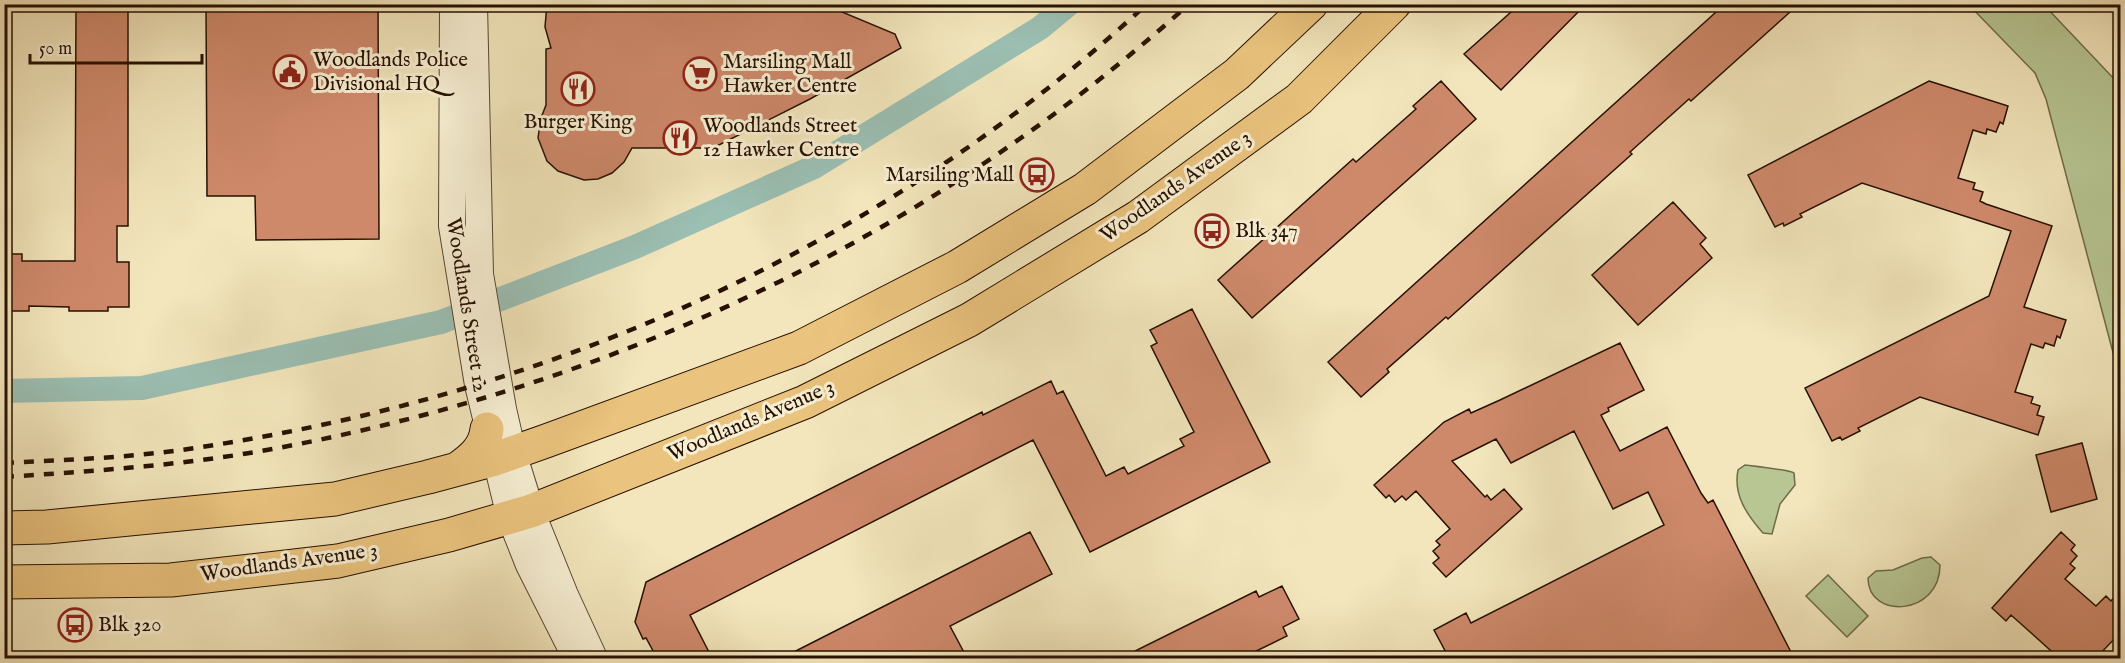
<svg xmlns="http://www.w3.org/2000/svg" width="2125" height="663" viewBox="0 0 2125 663" font-family="'IM FELL English',serif">
	<style>
		.green { fill: #b7c693; stroke: #6f6b4a; stroke-width: 1.5 }
		.lines { fill: none; stroke-linecap: round; stroke-linejoin: round }
		.canal { stroke: #9bbfb3; stroke-width: 24 }
		.building { fill: #ce896b; stroke: #271001; stroke-width: 1.5 }
		.street-casing { stroke: #5a4630; stroke-width: 28 }
		.primary-casing { stroke: #271001; stroke-width: 35 }
		.street { stroke: #f7efd3; stroke-width: 26 }
		.primary { stroke: #eac37e; stroke-width: 33 }
		.rail { stroke: #271001; stroke-width: 4.5; stroke-dasharray: 10 10; stroke-linecap: butt }
		.labels { text-anchor: middle; dominant-baseline: central; stroke-width: 6; stroke-linejoin: round; paint-order: stroke }
		.poi-label { font-size: 21px; fill: #271001; stroke: #f7efd3; text-anchor: start }
		.street-label { font-size: 21px; fill: #271001; stroke: #f7efd3 }
	</style>
	<rect width="100%" height="100%" fill="#f3e6bc"/>
	<filter id="stains"><feTurbulence type="fractalNoise" baseFrequency=".00333" numOctaves="4"/><feColorMatrix values="0 0 0 0 .2 0 0 0 0 .09 0 0 0 0 .02 0 0 0 .5 -.17"/></filter>
	<radialGradient id="worn" r=".72"><stop offset=".6" stop-color="#630" stop-opacity="0"/><stop offset="1" stop-color="#630" stop-opacity=".3"/></radialGradient>
	<path class="green" d="M1969 5H2044L2118 83 2120 94V379L2046 99 2035 73Z
		M1745 465C1753 466 1790 470 1794 473L1795 485 1780 504 1772 534 1763 533C1747 515 1733 495 1738 470Z
		M1931 557 1940 565C1940 616 1868 620 1868 578L1876 571 1893 570 1922 558Z
		M1828 575 1868 616 1847 637 1806 596Z"/>
	<g class="lines">
		<path class="canal" d="M4 391 142 388 441 322 635 247 814 167 1040 28 1069 4"/>
	</g>
	<path class="building" d="M76 4H128V226H117V262H129V307H108V311H69V307L29 306V311H4V254H22V261H75Z
		M206 4H378L379 239 256 240 255 196H207Z
		M547 4H823L895 34 901 48 810 99 713 148H632L624 162 612 173 598 179 584 180 558 171 547 161 538 138 541 118 546 105V49L551 48 545 27Z
		M1520 4H1586L1501 90 1464 54Z
		M1725 4H1799L1691 101 1689 99 1630 152 1632 154 1448 319 1446 317 1387 369 1389 372 1361 397 1328 362Z
		M1441 81 1476 119 1252 318 1218 280 1353 159 1356 162 1416 109 1413 106Z
		M1929 81 2008 106 2003 124 2000 122 1996 132 1987 129 1986 134 1973 130 1958 178 1975 183 1973 189 1983 192 1980 201 1986 204 2052 226 2024 307 2066 320 2060 338 2057 336 2054 346 2045 343 2043 348 2031 344 2015 392 2033 397 2031 403 2040 406 2037 415 2044 417 2038 435 1920 397 1858 428 1860 431 1842 440 1840 437 1832 441 1805 388 1989 296 2011 231 1862 183 1800 214 1802 217 1784 226 1783 223 1775 227 1748 175Z
		M1673 202 1706 238 1700 244 1712 258 1638 325 1592 275Z
		M1192 309 1270 462 1090 552 1033 440 690 615 712 658H657L646 638 643 639 635 622 646 582 982 412 983 415 1051 381 1057 394 1063 391 1106 476 1124 467 1128 474 1184 446 1180 439 1194 432 1151 346 1157 343 1150 330Z
		M1620 343 1644 390 1608 408 1609 411 1601 415 1620 451 1667 427 1701 493 1708 503 1713 500 1794 658H1449L1434 630 1466 613 1471 623 1664 525 1648 492 1613 509 1574 431 1511 463 1496 439 1452 461 1485 497 1487 495 1491 500 1504 489 1522 509 1446 577 1433 563 1439 558 1433 551 1440 545 1436 541 1450 529 1416 491 1406 500 1402 496 1395 502 1389 495 1386 498 1374 485 1444 422 1469 409 1471 413 1500 400Z
		M2082 443 2097 499 2051 512 2036 455Z
		M1030 532 1052 574 950 626 967 658H782Z
		M2061 532 2075 545 2071 550 2077 556 2070 564 2075 568 2065 579 2096 606 2106 596 2111 601 2121 590V632L2096 658H2059L2011 615 2006 621 1992 608Z
		M1282 586 1299 619 1283 627 1287 636 1242 658H1121L1256 591 1259 597Z"/>
	<g class="lines">
		<g class="street-casing">
			<path id="street" d="M453 4 452 226 478 385 510 517 529 565 576 658
				M474 4 480 274 503 409 513 453 531 511 565 595 594 658"/>
		</g>
		<g class="primary-casing">
			<path id="primary" d="M457 469C472 459 485 448 487 429
				M4 528 47 527 335 499 428 477 495 459 546 441 799 348 957 267 1085 189 1237 74 1311 4
				M4 582 171 580 338 561 449 535 531 511 805 402 969 320 1138 217 1299 99 1394 4"/>
		</g>
		<use href="#street" class="street"/>
		<use href="#primary" class="primary"/>
		<path class="rail" d="M4 463C63 460 123 458 181 450 542 399 877 252 1147 4
			M4 477C95 471 188 465 278 448 618 384 931 236 1189 4"/>
	</g>
	<defs>
		<g id="civic-ring" transform="scale(1.725)"><circle r="9.5" fill="#f7efd3" stroke="#8f2418" stroke-width="1.5"/><path d="M-.6-6.5H3V-4.5H.6V-3L4-1V1h2V6H-6V1h2V-1L-.6-3ZM-1.2 2.5V6h2.4V2.5Z" fill="#8f2418"/></g>
		<g id="supermarket-ring" transform="scale(1.725)"><circle r="9.5" fill="#f7efd3" stroke="#8f2418" stroke-width="1.5"/><path d="M-6-5.5h2.5l.6 2H6L4.5 2H-2.5L-4.4-4H-6ZM-1.5 3.2a1.3 1.3 0 1 0 .1 0ZM3 3.2a1.3 1.3 0 1 0 .1 0Z" fill="#8f2418"/></g>
		<g id="restaurant-ring" transform="scale(1.725)"><circle r="9.5" fill="#f7efd3" stroke="#8f2418" stroke-width="1.5"/><path d="M-5-6h1v4h1v-4h1v4h1v-4h1v5L-1.5 .5V6h-2V.5L-5-1ZM5-6V6H3V1.5H1.5Q1.5-4 5-6Z" fill="#8f2418"/></g>
		<g id="bus-ring" transform="scale(1.725)"><circle r="9.5" fill="#f7efd3" stroke="#8f2418" stroke-width="1.5"/><path d="M-5-6H5V4H4V6H2V4H-2V6H-4V4H-5ZM-3.5-4V0h7V-4ZM-3.5 1.2v1.5H-2V1.2ZM2 1.2v1.5H3.5V1.2Z" fill="#8f2418"/></g>
	</defs>
	<g fill-rule="evenodd">
		<use href="#civic-ring" x="290" y="72"/>
		<use href="#supermarket-ring" x="700" y="74"/>
		<use href="#restaurant-ring" x="578" y="89"/>
		<use href="#restaurant-ring" x="680" y="138"/>
		<use href="#bus-ring" x="1037" y="175"/>
		<use href="#bus-ring" x="1212" y="231"/>
		<use href="#bus-ring" x="75" y="625"/>
	</g>
	<g class="labels">
		<g class="poi-label">
			<text x="313" y="60">Woodlands Police<tspan x="313" dy="24">Divisional HQ</tspan></text>
			<text x="723" y="62">Marsiling Mall<tspan x="723" dy="24">Hawker Centre</tspan></text>
			<text x="578" y="122" text-anchor="middle">Burger King</text>
			<text x="703" y="126">Woodlands Street<tspan x="703" dy="24">12 Hawker Centre</tspan></text>
			<text x="1014" y="175" text-anchor="end">Marsiling Mall</text>
			<text x="1235" y="231">Blk 347</text>
			<text x="98" y="625">Blk 320</text>
		</g>
		<g class="street-label">
			<text transform="translate(1176 187) rotate(-35)">Woodlands Avenue 3</text>
			<text transform="translate(466 305) rotate(81)">Woodlands Street 12</text>
			<text transform="translate(751 421) rotate(-23)">Woodlands Avenue 3</text>
			<text transform="translate(289 563) rotate(-8)">Woodlands Avenue 3</text>
		</g>
	</g>
	<rect width="2125" height="663" fill="none" stroke="#f3e6bc" stroke-width="24"/>
	<rect x="6" y="6" width="2113" height="651" fill="none" stroke="#271001" stroke-width="3"/>
	<rect x="12" y="12" width="2101" height="639" fill="none" stroke="#271001" stroke-width="1.5"/>
	<path d="M30 54v9h172v-9" fill="none" stroke="#271001" stroke-width="3"/>
	<text x="39" y="54" font-size="18" fill="#271001" stroke="#f7efd3" stroke-width="4.5" paint-order="stroke">50 m</text>
	<rect width="100%" height="100%" filter="url(#stains)"/>
	<rect width="100%" height="100%" fill="url(#worn)"/>
</svg>
